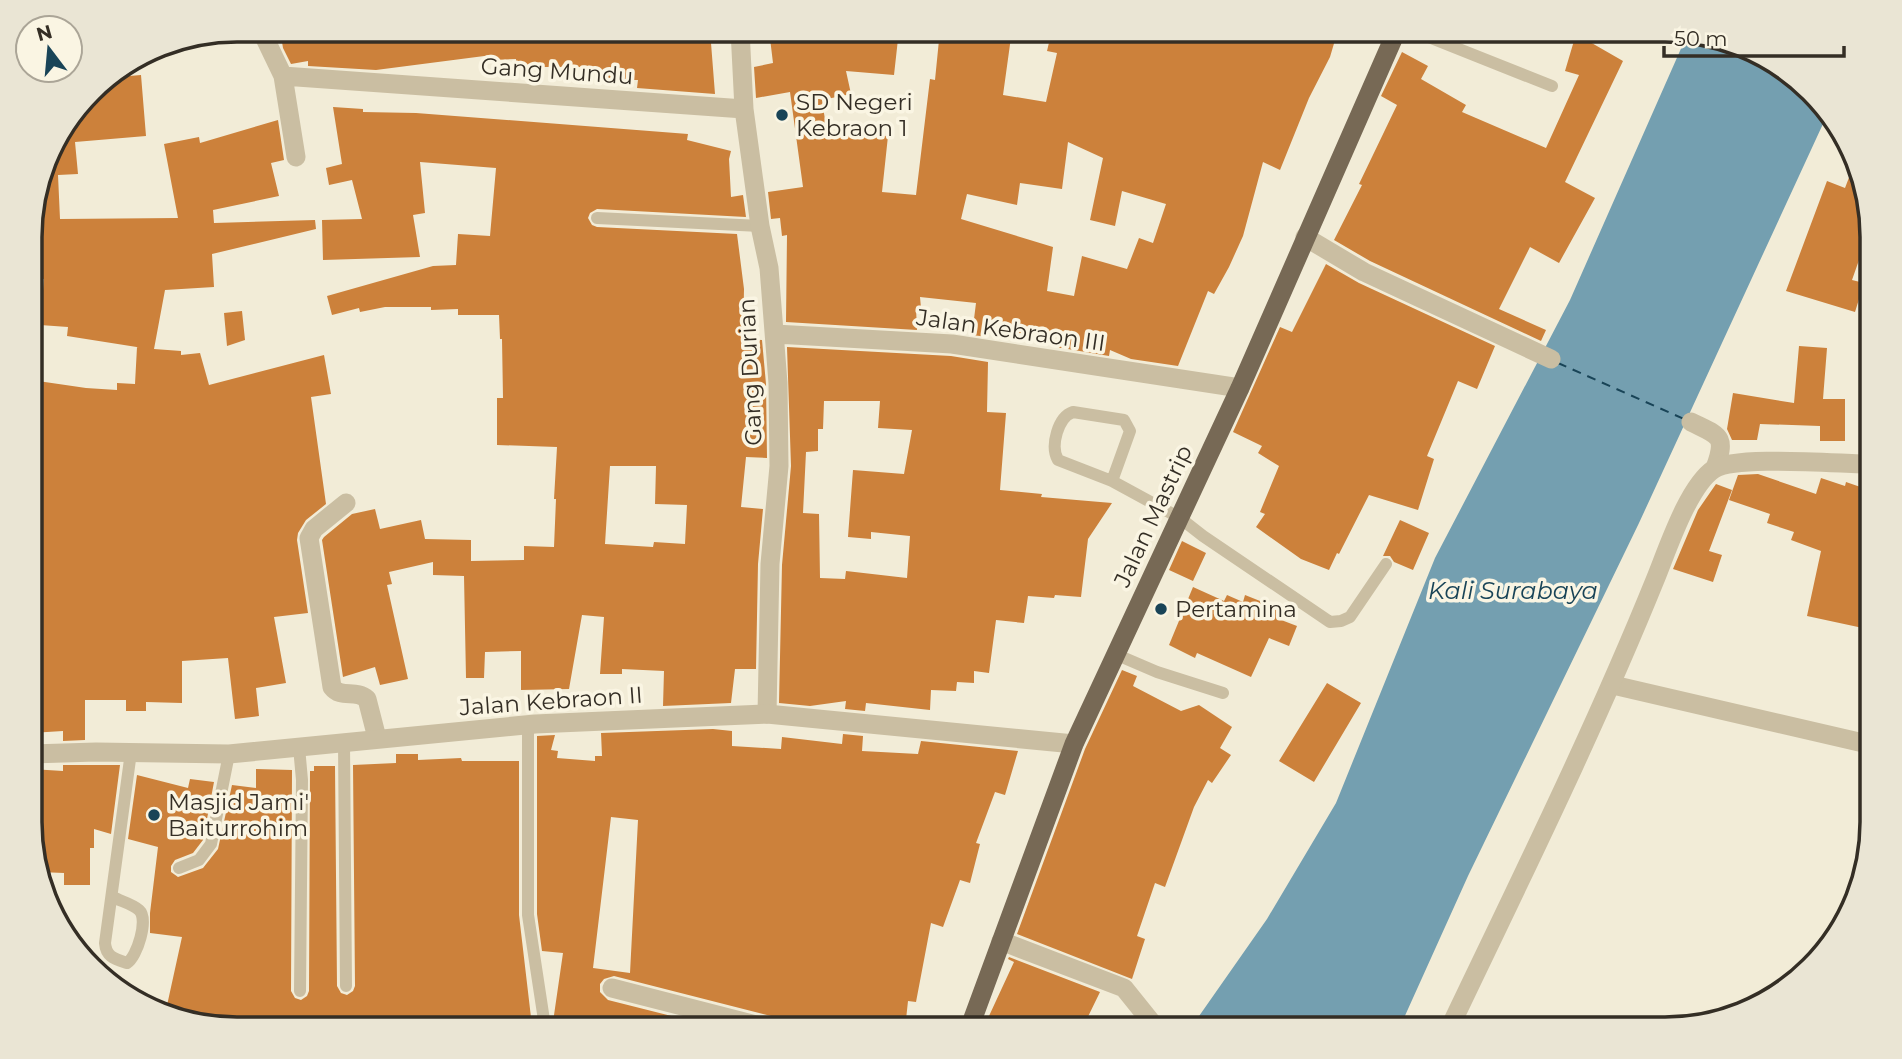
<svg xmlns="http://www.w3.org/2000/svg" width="1902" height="1059" viewBox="0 0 1902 1059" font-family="Montserrat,sans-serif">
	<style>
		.water { fill: #749fb0 }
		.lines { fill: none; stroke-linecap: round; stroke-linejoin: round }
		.ferry { stroke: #194457; stroke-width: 2; stroke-dasharray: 9 7; stroke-linecap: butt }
		.building { fill: #cc813b; fill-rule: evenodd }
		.service { stroke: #cabea2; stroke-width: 12 }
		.minor { stroke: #cabea2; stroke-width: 19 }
		.tertiary { stroke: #cabea2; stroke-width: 19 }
		.primary { stroke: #776955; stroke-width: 19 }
		.poi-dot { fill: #194457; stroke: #faf5e3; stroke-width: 2.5 }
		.labels { text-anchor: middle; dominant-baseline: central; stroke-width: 7; stroke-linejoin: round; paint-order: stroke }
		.street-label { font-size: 23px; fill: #342e25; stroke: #faf5e3 }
		.poi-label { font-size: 23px; fill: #342e25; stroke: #faf5e3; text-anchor: start }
		.water-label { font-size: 24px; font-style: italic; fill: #194457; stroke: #faf5e3 }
		.rim { fill: none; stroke: #342e25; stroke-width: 3.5 }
	</style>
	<rect width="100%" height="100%" fill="#f2ecd7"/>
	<path class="water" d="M1687 35 1768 57 1828 113 1639 523 1468 876 1399 1029H1190L1267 919 1336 803 1435 558 1570 300Z"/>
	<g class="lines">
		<path class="ferry" d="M1558 363 1684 419"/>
	</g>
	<path class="building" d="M280 30H706L703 43H711L715 94 637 88 638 80H596V67H516V59L492 60V55L376 70 308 66V61L291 64 283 48Z
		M769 30H899L894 75 846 71 851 94 822 100 827 133 888 136 882 192 916 195 930 79 935 80 940 30H1012L1003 95 1046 102 1057 53 1047 51 1052 30H1223L1247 37 1248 30H1338L1330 57 1309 98 1280 170 1263 162 1243 236 1229 267 1214 294 1208 291 1178 366 1131 359 1110 350 1109 356 1062 348H1059L1063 337 1010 332 1009 336 988 333V337L972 335 976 303 920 297 921 308H916L917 330 786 322 787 235 782 236 780 218 771 219 768 192 803 187 790 92 756 98 754 67 773 63ZM1068 142 1103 158 1090 220 1115 226 1122 191 1166 204 1153 243 1139 238 1127 269 1082 256 1074 296 1047 291 1053 247 961 219 967 194 1017 205 1020 183 1062 189Z
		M1576 34 1623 61 1565 182 1595 198 1559 263 1530 247 1499 309 1546 330 1541 341 1370 261 1334 240 1362 185 1359 184 1397 105 1381 96 1402 52 1428 66 1421 79 1466 105 1462 112 1546 148 1579 75 1565 71Z
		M141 75 146 136 75 142 78 174 58 175 60 219 178 218 164 144 199 137 200 143 278 120 284 160 271 163 279 196 213 210 214 223 315 220 316 229 212 254 214 287 165 290 154 349 181 351V355L200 353 209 385 324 355 331 394 311 397 326 504 306 520 298 533 297 540 308 613 274 617 286 683 256 688 259 716 235 719 228 658 182 661V703L146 702V711H126V700H85V740L63 741V731L31 733V421L38 381 86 388 117 390V383L135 384 137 347 143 348 67 336 68 327 40 325 44 279 31 278V210L51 145 100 81 106 78Z
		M333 107 363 109V112L416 113 688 134 687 140 731 151 729 159 731 197 743 195 746 217 597 209 590 213 588 218 592 225 597 227 737 234 744 289 743 339 762 340 766 384 767 458 746 457 741 507 763 509 758 564 756 669H735L731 703 663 706 664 671 622 669V674H600L604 617 582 615 569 689 521 690V651L485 652 484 678H466L464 576 433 575V562L389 572 392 584 387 585 408 679 380 685 375 667 343 677 322 540 324 537 352 514 375 509 380 529 421 520 425 539 471 540V561L524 560V546L554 547 556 499H554L557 447 497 445V398H503L502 339H500L499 315H458V309L431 310V307H385L360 312 359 308 332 315 327 296 433 266 456 265 458 234 490 236 496 168 420 162 425 213 413 215 420 257 323 260 322 220 362 219 352 180 329 185 326 168 342 164ZM610 466H656L655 504 687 505 685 544 654 542 653 547 605 544Z
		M1853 167 1872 223 1852 280 1864 283 1855 312 1786 291 1827 181 1845 188Z
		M1326 264 1359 283 1495 346 1477 389 1458 381 1427 456 1434 459 1418 510 1369 495 1339 554 1337 553 1329 570 1301 559 1256 527 1265 514 1260 512 1279 466 1258 453 1262 446 1233 432 1280 327 1292 332Z
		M242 311 245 340 227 346 224 313Z
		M1799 346 1827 348 1823 399H1845V441H1820V426L1760 424 1757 440H1732L1727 429 1733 393 1794 403Z
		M787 347 951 356 988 362 987 412 1006 413 1000 490 1042 494 1041 497 1112 503 1088 539 1081 597 1055 595 1054 598 1028 596 1024 623 996 620 989 673 974 671V683L957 682 956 691 931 690 930 710 866 703 865 711 845 709 846 701 810 706 779 703 782 565 791 466ZM824 401H880L878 428 912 430 904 474 853 470 848 537 871 539V532L910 536 907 578 846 571 845 579 820 578 819 514 803 513 806 452 818 451V429H823Z
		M1758 474 1816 494 1821 478 1845 486 1846 482 1872 491V630L1807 616 1821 551 1791 540 1794 532 1767 523 1770 514 1729 500 1738 475Z
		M1716 484 1732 490 1709 551 1722 555 1713 582 1673 569 1698 510Z
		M1400 520 1429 533 1413 570 1394 562 1390 556H1383Z
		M1182 541 1206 553 1193 581 1169 570Z
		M1193 587 1224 601 1227 595 1243 602 1245 595 1280 609 1276 618 1297 626 1289 646 1269 638 1251 677 1197 653 1195 658 1169 645Z
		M1122 670 1137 676 1133 686 1181 711 1199 705 1232 727 1220 748 1231 755 1212 783 1208 780 1194 807 1165 887 1155 883 1137 936 1145 939 1132 979 1017 934 1085 749Z
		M1327 683 1361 703 1314 782 1279 761Z
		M713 729 732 731V746L781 749 782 737 842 744 843 734 863 736 862 751 918 754 921 741 1018 751 1005 795 995 792 976 843 980 844 970 883 960 880 943 927 931 923 916 1002 908 1001 905 1029H871L833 1019 832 1029H784L781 1021 775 1017 614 976 604 979 600 984V992L608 1000 723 1029H552L563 953 542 951 537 914V736L555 735 551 750 558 751 557 758 595 761V756H602L601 733ZM611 817 638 820 630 973 593 968Z
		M396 754H418V760L461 758 462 761H519V915L532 1026 480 1029 479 1022 396 1021 395 1029 289 1027V1029H281L236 1021 234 1029 166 1010 182 937 150 933V913L158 847 128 839 137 775 188 788 190 779 214 782 203 840 193 853 175 860 171 866V872L178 877 203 868 218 849 232 785 256 788V769L292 770 291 991 295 998 301 1000 307 996 309 991 310 771H314V766H335L337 986 341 993 347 995 353 991 355 986 353 765 396 763Z
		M63 765H120L111 834 94 829V848H90V885H64V873L40 872 32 850 31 769 63 771Z
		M1009 957 1100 992 1082 1029H983L1014 962 1008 959Z"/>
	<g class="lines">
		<path class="service" d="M1411 30 1552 86
			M597 218 760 226
			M1112 481 1130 431 1124 420 1073 412C1058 417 1050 446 1058 460L1112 481 1180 518 1203 536 1330 622 1341 621 1350 617 1386 564
			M1115 654 1157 672 1223 693
			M528 725V915L544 1020 543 1029
			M344 742 346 986
			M299 747 302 780 300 991
			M179 868 199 860 211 844 229 754
			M113 897C120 901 133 904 139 910 149 919 137 957 127 963 115 959 106 957 105 943L131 752"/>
		<path class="minor" d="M261 30 283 76 296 157
			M740 30 744 109 760 226 769 268 778 383 779 466 770 564 767 714
			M283 76 744 109
			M1305 237 1364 272 1551 359
			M775 334 952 344 1240 388
			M1691 422C1719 436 1727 435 1715 468
			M346 503 314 529 309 538 332 687C341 699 356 689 367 699L377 738
			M1613 685 1872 745
			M1001 941 1124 988 1157 1029
			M612 988 772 1029"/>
		<path class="tertiary" d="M31 754 96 752 229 754 535 724 767 714 1074 744
			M1449 1029C1520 880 1593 733 1655 580 1667 551 1688 486 1714 469 1735 455 1841 464 1872 464"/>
		<path class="primary" d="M969 1029 1074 744 1240 388 1397 30"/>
	</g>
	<g class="poi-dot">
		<circle cx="782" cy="115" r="7"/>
		<circle cx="1161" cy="609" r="7"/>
		<circle cx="154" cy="815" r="7"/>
	</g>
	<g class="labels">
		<g class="street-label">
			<text transform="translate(557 71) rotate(4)">Gang Mundu</text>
			<text transform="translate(1011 330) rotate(8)">Jalan Kebraon III</text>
			<text transform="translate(750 372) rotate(-93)">Gang Durian</text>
			<text transform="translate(1153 516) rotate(-65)">Jalan Mastrip</text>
			<text transform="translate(551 701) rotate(-4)">Jalan Kebraon II</text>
		</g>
		<g class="poi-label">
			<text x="796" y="102">SD Negeri<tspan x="796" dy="26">Kebraon 1</tspan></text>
			<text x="1175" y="609">Pertamina</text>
			<text x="168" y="802">Masjid Jami'<tspan x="168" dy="26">Baiturrohim</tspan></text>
		</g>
		<g class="water-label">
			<text x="1513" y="590">Kali Surabaya</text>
		</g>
	</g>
	<path d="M0 0H1902V1059H0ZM237 42H1665A195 195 0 0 1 1860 237V822A195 195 0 0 1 1665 1017H237A195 195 0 0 1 42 822V237A195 195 0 0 1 237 42Z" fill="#eae5d4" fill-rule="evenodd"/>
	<path class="rim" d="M237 42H1665A195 195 0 0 1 1860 237V822A195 195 0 0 1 1665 1017H237A195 195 0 0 1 42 822V237A195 195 0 0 1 237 42Z"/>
	<g transform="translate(49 49) rotate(344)"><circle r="33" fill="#faf5e3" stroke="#aba597" stroke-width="2"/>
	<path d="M0-5L12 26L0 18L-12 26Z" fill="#194457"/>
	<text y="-10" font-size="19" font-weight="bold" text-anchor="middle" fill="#342e25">N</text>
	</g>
	<path d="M1664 46v10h180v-10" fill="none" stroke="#342e25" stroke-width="3.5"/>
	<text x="1674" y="46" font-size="21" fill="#342e25" stroke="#faf5e3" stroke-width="5" paint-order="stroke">50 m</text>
</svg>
